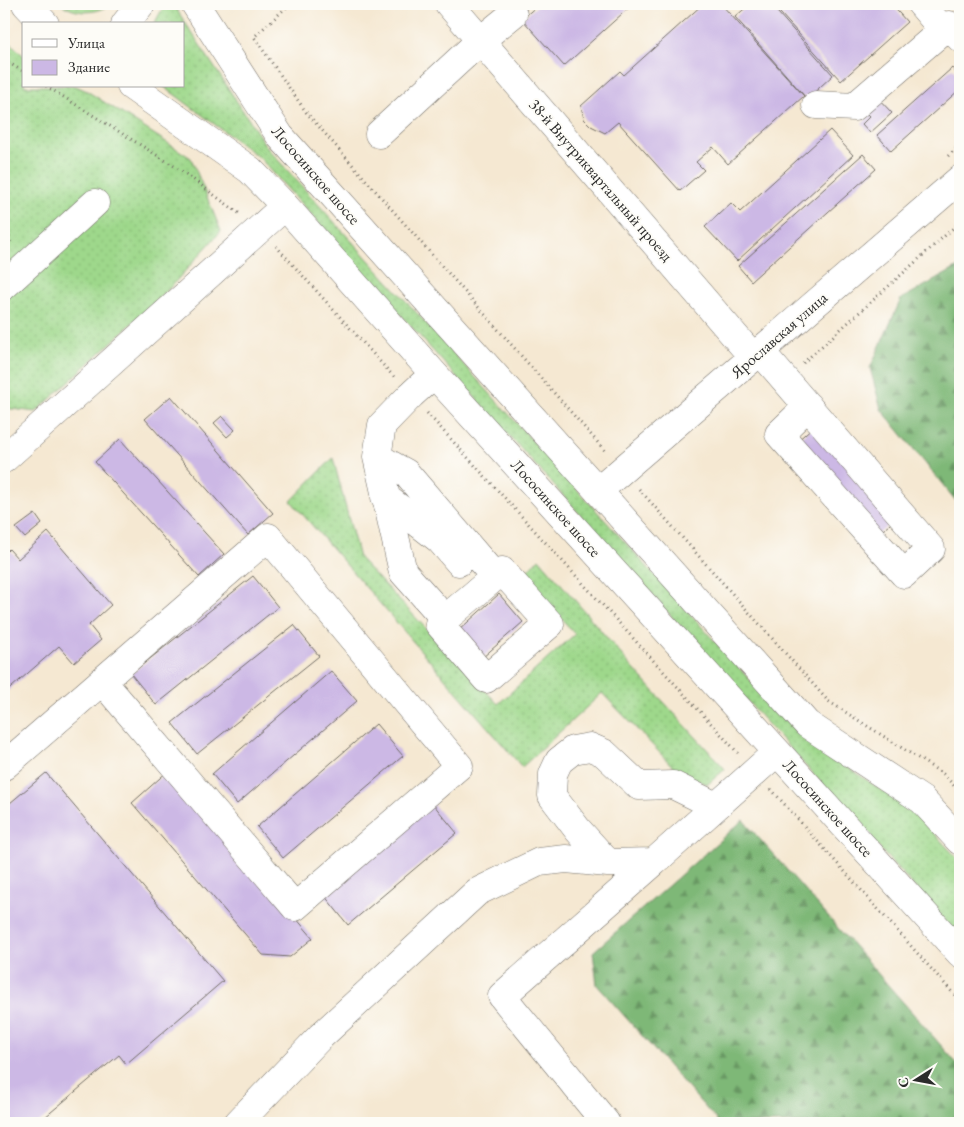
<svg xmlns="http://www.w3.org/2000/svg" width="964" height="1127" viewBox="0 0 964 1127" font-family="'EB Garamond',serif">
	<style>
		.grass { fill: url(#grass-dots); stroke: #64825b }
		.forest { fill: url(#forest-firs); stroke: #547251 }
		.building { fill: #ccb8e5 }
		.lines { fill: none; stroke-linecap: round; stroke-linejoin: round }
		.minor-casing { stroke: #726d65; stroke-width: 29 }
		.path { stroke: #726d65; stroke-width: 3; stroke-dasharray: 1 4; stroke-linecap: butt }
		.minor { stroke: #fff; stroke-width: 28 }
		.labels { text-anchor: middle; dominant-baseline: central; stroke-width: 4; stroke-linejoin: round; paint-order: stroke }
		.street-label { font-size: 16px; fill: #2b2b2b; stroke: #fdfcf7 }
	</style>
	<defs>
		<pattern id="grass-dots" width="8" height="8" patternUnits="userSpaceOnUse" patternTransform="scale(1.25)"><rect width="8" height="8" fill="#9ed88b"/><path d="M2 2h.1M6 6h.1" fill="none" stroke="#88ba78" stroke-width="1.8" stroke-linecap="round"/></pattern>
		<pattern id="forest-firs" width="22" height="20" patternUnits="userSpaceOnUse" patternTransform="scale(1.25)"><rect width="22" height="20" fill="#7eb877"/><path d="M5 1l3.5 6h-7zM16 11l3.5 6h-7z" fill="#679662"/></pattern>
	</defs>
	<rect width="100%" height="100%" fill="#fdfcf7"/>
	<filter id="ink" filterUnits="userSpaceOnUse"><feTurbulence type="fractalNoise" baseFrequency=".02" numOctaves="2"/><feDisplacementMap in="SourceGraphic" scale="10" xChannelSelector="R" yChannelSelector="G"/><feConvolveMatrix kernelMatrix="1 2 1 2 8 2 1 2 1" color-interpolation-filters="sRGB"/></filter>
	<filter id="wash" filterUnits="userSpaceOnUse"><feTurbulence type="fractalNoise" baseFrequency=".0096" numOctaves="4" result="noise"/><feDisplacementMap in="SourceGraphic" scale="20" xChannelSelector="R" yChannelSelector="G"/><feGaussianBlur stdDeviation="1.12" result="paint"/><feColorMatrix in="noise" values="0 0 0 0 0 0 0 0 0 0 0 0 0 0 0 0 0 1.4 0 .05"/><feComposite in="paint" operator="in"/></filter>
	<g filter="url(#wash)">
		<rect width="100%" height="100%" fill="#f5e8d2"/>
		<path class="grass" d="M61 4H112C97 14 76 15 61 4Z
			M165 4H173L268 149 799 734 915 813 960 861V938L260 158 163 86H184V24H154Z
			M4 37 24 56V86H76L87 91 191 158 221 231 169 289 36 412 4 408Z
			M333 458 359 558 498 704 575 634 523 575 539 558 631 666 725 769 708 784 684 778 602 693 522 767 291 501Z"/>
		<path class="forest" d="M960 266V502L956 501 881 409 870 368 901 299Z
			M743 820 960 1067V1123H719L597 985 593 952Z"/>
		<g id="blocks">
			<path class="building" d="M539 4H633L564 66 522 19Z
				M703 4H721L804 96 728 164 713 147 696 162 704 170 680 191 618 122 605 133 591 126 584 119 581 106 620 71 624 75Z
				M750 4H770L833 75 807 99 735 17Z
				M772 4H891L907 22 841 81Z
				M952 68 960 77V89L891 151 877 135Z
				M876 96 892 113 870 133 862 124 870 116 863 109Z
				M830 130 853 155 737 261 705 227 731 203 740 212Z
				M863 154 876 169 751 281 738 266Z
				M171 396 273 513 248 535 145 419Z
				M222 416 235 430 227 437 214 423Z
				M814 426 896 519 876 536 796 442Z
				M120 439 224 554 199 577 95 462Z
				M35 514 42 524 25 538 16 528Z
				M48 532 111 605 89 625 101 640 74 663 59 646 4 694V554L9 549 18 559Z
				M253 576 278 607 156 705 131 674Z
				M499 594 523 622 482 658 458 631Z
				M294 625 319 656 197 754 172 723Z
				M331 671 357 701 237 804 212 774Z
				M376 724 403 756 283 858 257 827Z
				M169 770 313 938 290 957 263 955 132 803Z
				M46 773 223 981 126 1064 119 1055 38 1123H4V808Z
				M433 804 457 833 348 925 324 895Z"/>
		</g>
	</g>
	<g filter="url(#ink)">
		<use href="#blocks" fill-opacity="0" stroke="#726d65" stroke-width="1"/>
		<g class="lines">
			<g class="minor-casing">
				<path id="minor" d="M26 4 45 24
					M195 4 280 136 807 724 922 800 960 841
					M449 4 753 357
					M921 4 943 30
					M125 24 141 4
					M131 86 250 170 285 206 434 374 960 953
					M816 105 854 107 949 25 960 38
					M379 134 481 40 513 14
					M4 286 95 203
					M760 351 931 549 904 574 779 434 808 406
					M434 374 411 395 382 425 377 457 403 572 445 619
					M377 457 406 473 495 577
					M4 459 285 206
					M598 491 960 179
					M385 497 440 540 459 562
					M502 571 550 624 486 679 439 624Z
					M4 766 268 537 459 766 295 907 102 681
					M608 863 578 830 552 796 553 774 559 761 573 750 590 747 604 753 639 786 673 785 716 806
					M238 1123 321 1036 477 892 539 862 566 859 608 863 654 862 777 752
					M606 1123 502 996 654 862"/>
			</g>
			<path class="path" d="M290 4 254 37 306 112 607 453
				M4 60 24 72
				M46 86 179 169 240 214
				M948 156 960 145
				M4 217 11 245
				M276 246 394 377
				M803 363 960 222
				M427 413 738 753
				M639 489 828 701 943 774 960 792
				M771 789 960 1001"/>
			<use href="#minor" class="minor"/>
		</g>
	</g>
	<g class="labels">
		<g class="street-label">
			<text transform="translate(316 175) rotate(49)">Лососинское шоссе</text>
			<text transform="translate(601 180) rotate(49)">38-й Внутриквартальный проезд</text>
			<text transform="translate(779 335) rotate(-41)">Ярославская улица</text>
			<text transform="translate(556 508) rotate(48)">Лососинское шоссе</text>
			<text transform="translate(828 808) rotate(48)">Лососинское шоссе</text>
		</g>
	</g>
	<rect width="964" height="1127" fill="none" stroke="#fdfcf7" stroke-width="20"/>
	<rect x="22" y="22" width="162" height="65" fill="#fdfcf7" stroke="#a9a8a5"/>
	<rect x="32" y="39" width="25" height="8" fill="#ffffff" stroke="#a9a8a5"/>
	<text x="68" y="48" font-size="15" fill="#2b2b2b">Улица</text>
	<rect x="32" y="60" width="25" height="15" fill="#ccb8e5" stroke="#a9a8a5"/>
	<text x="68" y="72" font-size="15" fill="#2b2b2b">Здание</text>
	<g transform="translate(916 1080) rotate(259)" stroke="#fdfcf7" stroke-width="4" paint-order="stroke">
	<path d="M0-4L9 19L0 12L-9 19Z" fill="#2b2b2b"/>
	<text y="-8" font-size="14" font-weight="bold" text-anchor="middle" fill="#2b2b2b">С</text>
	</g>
</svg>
